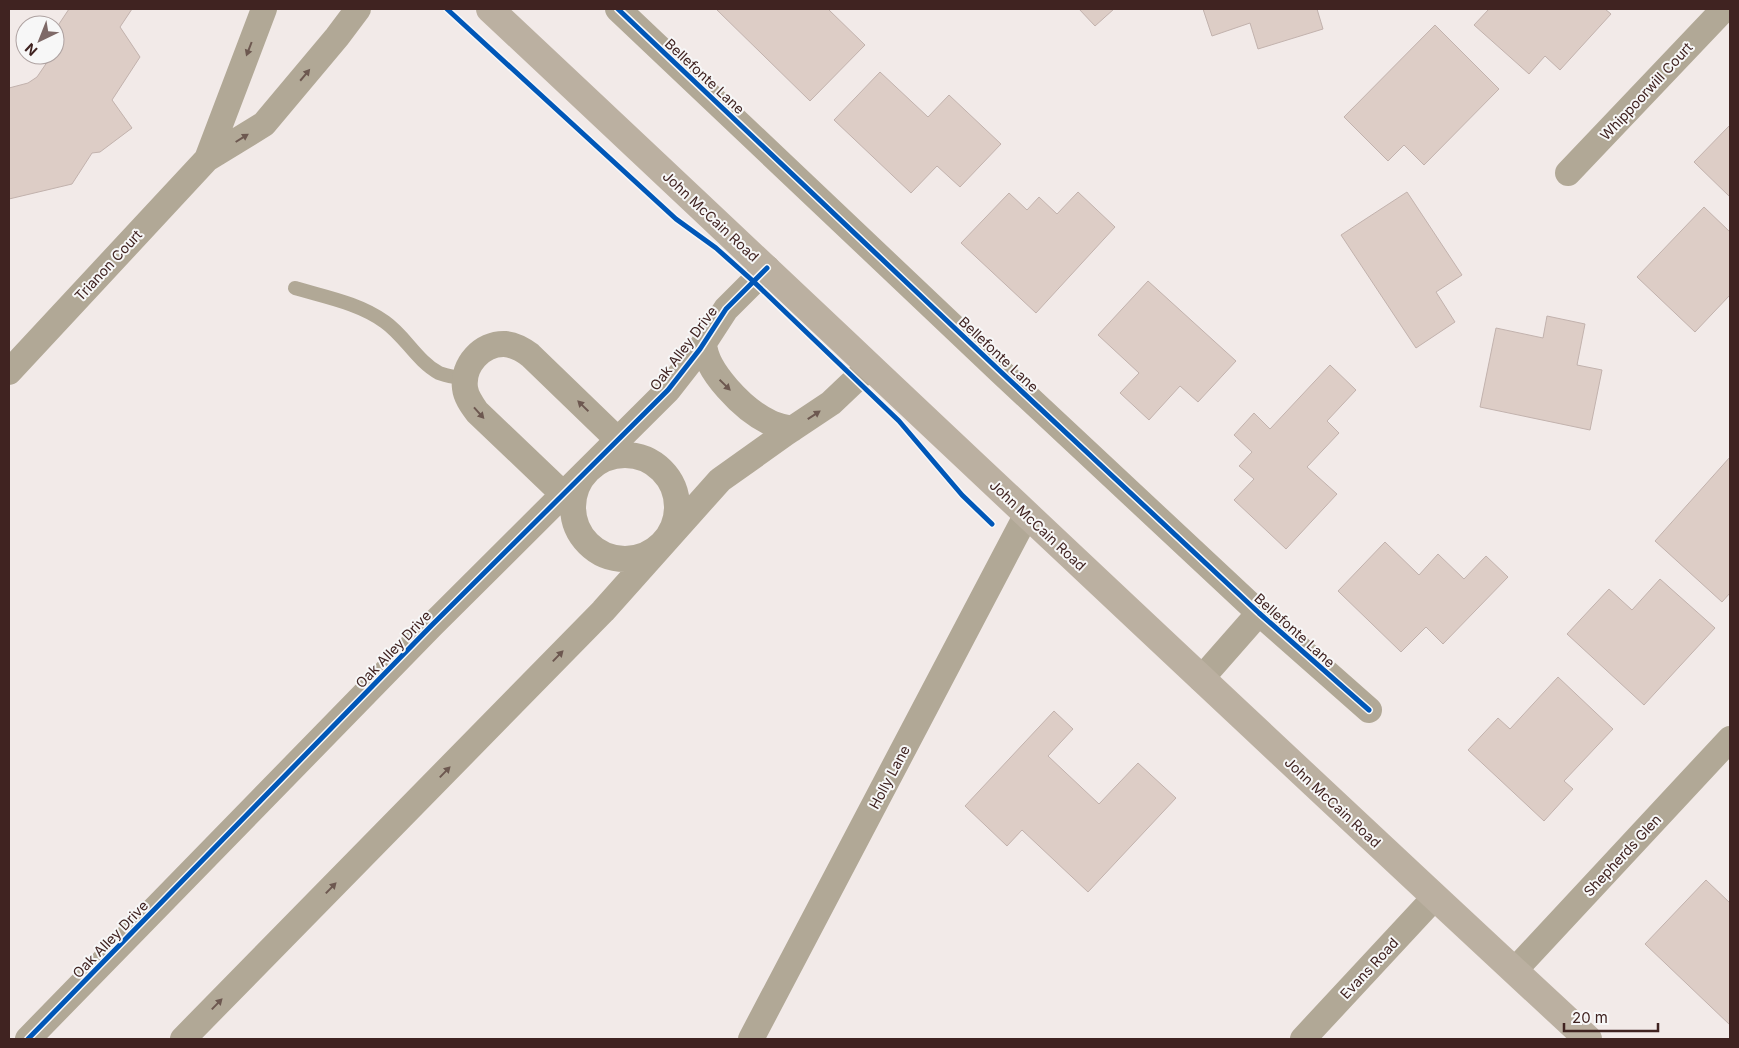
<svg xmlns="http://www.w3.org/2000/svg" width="1739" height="1048" viewBox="0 0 1739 1048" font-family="Inter,sans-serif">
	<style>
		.building { fill: #ddcdc6; stroke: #c2b2ad }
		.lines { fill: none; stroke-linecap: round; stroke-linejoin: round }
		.lane { stroke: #b1a896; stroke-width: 14 }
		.street { stroke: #b1a896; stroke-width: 26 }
		.secondary { stroke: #bbb0a1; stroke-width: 28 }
		.cycleway-casing { stroke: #f7f7f7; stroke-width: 8 }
		.cycleway { stroke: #0057b8; stroke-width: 5 }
		.oneway { fill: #6d5850 }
		.labels { text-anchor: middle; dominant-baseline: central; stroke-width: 4; stroke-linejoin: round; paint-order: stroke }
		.street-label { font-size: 14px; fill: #402321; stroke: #f7f7f7 }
	</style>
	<rect width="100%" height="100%" fill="#f2eae8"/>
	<path class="building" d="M69 9H132L120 27 140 57 112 100 132 128 100 152 92 153 72 184 9 199V88L28 83 37 77 52 55H55V30Z
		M716 9H828L865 45 810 101Z
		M1079 9H1114L1095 26Z
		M1203 9H1317L1323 29 1258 49 1250 23 1212 36Z
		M1489 9H1605L1611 14 1560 70 1545 56 1529 74 1474 25Z
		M1435 25 1499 89 1424 165 1404 145 1388 161 1344 117Z
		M880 72 928 117 949 95 1001 144 960 187 937 166 911 193 834 120Z
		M1730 125V197L1694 162Z
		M1078 192 1115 227 1036 313 961 243 1009 193 1027 210 1039 197 1057 214Z
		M1407 192 1462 275 1436 292 1455 322 1416 348 1341 235Z
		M1704 207 1730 232V295L1695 332 1637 277Z
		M1148 281 1236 361 1198 402 1180 386 1149 420 1120 393 1139 373 1098 335Z
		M1547 316 1585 324 1577 365 1602 370 1590 430 1480 407 1496 328 1543 338Z
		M1330 365 1356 390 1327 421 1339 433 1307 467 1337 494 1286 549 1234 500 1254 479 1239 466 1252 452 1234 435 1254 413 1270 429Z
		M1730 457V593L1722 602 1655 541Z
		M1385 542 1419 575 1438 554 1464 579 1486 556 1508 577 1443 644 1426 627 1401 652 1338 591Z
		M1660 579 1715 628 1644 705 1567 634 1609 589 1632 610Z
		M1558 677 1613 729 1564 781 1573 789 1544 821 1468 750 1498 718 1510 729Z
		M1054 711 1073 729 1048 756 1099 804 1138 763 1176 798 1088 892 1022 830 1007 846 965 806Z
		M1706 880 1730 903V1025L1645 944Z"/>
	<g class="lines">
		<path class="lane" d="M295 288C325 297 359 303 385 322 405 336 417 361 439 373 446 376 457 377 465 379"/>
		<path class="street" d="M618 9 1001 372 1259 613 1369 710
			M207 159 264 9
			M1568 173 1724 9
			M704 343C705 371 744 410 769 422 776 426 784 427 792 429
			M9 372 207 159 264 124 337 37 358 9
			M573 507a52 52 0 1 1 104 0a52 52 0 1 1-104 0Z
			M564 495 477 412C472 405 466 397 465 388 462 365 482 343 505 344 515 345 522 349 530 355L618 440
			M1201 679 1259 613
			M1514 971 1730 739
			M28 1039 432 625 668 390 700 349 726 309 767 268
			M183 1039 603 611 720 480 786 433 831 403 870 366
			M751 1039 1027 514
			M1303 1039 1435 897"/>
		<path class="secondary" d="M490 9C856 352 1219 698 1588 1039"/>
		<g class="cycleway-casing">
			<path id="cycleway" d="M447 9 676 219 716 248 753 281 899 421 962 495 992 524
				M618 9 1001 372 1259 613 1369 710
				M28 1039 432 625 668 390 700 349 726 309 767 268"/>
		</g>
		<use href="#cycleway" class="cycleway"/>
	</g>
	<defs><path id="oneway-solid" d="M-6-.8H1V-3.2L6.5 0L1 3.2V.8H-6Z" transform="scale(1.25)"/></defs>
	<g class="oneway">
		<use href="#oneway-solid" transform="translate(249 49) rotate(111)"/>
		<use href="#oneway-solid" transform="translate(305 75) rotate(-50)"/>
		<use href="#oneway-solid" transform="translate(242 138) rotate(-32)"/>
		<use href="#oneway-solid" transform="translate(725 385) rotate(44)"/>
		<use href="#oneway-solid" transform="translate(583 406) rotate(-136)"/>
		<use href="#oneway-solid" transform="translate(479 413) rotate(48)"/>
		<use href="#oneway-solid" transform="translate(814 415) rotate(-33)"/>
		<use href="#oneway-solid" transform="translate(558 656) rotate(-46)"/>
		<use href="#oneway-solid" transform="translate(445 772) rotate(-46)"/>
		<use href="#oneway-solid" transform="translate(331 888) rotate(-46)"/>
		<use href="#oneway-solid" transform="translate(217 1004) rotate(-46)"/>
	</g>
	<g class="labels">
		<g class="street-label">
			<text transform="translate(705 76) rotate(43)">Bellefonte Lane</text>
			<text transform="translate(1646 91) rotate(-47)">Whippoorwill Court</text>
			<text transform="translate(711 216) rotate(43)">John McCain Road</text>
			<text transform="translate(108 265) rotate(-47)">Trianon Court</text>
			<text transform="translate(683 348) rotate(-53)">Oak Alley Drive</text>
			<text transform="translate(999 354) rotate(43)">Bellefonte Lane</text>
			<text transform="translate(1038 525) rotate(43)">John McCain Road</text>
			<text transform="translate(1295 630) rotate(42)">Bellefonte Lane</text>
			<text transform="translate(393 649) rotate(-46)">Oak Alley Drive</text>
			<text transform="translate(889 777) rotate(-62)">Holly Lane</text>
			<text transform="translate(1333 802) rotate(43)">John McCain Road</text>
			<text transform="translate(1622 855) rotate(-47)">Shepherds Glen</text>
			<text transform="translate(110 939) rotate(-46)">Oak Alley Drive</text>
			<text transform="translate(1369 968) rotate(-47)">Evans Road</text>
		</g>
	</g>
	<rect width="1739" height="1048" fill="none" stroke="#402321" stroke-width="20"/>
	<g transform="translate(40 40) rotate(223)"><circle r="24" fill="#f7f7f7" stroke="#aea2a1"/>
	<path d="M0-4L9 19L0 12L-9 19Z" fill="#7e6967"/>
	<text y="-8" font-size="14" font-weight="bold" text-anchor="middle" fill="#402321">N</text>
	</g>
	<path d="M1564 1023v8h94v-8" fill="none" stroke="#402321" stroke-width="2.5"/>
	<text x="1572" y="1023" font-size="15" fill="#402321" stroke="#f7f7f7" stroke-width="4" paint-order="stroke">20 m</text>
</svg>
